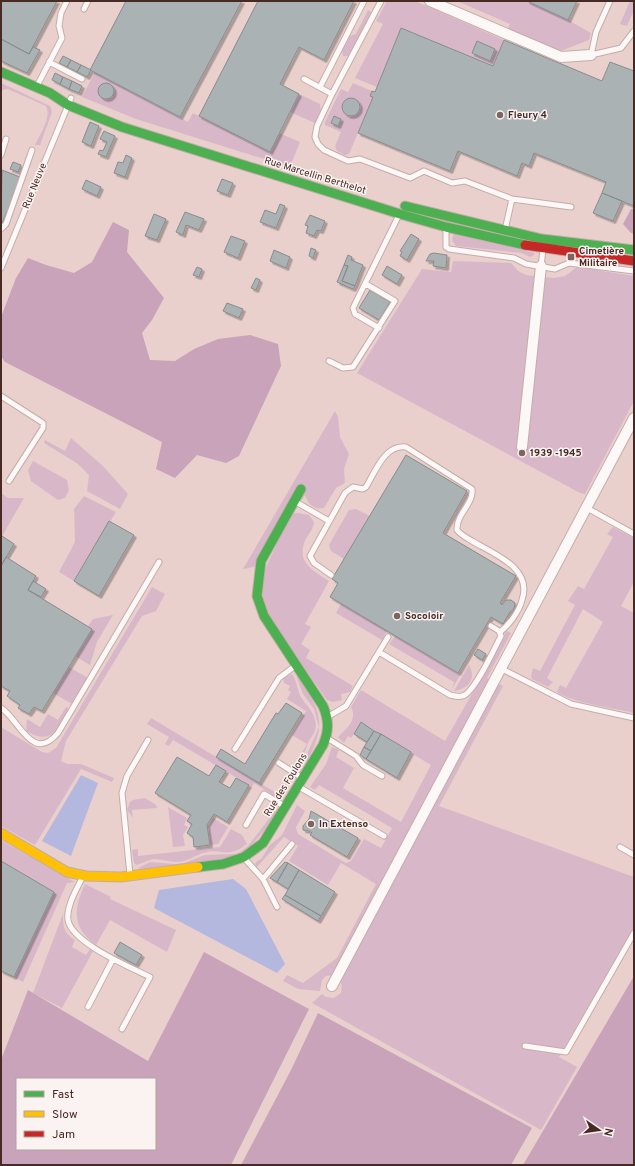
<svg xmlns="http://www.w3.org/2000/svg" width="635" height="1166" viewBox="0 0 635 1166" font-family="Overpass,sans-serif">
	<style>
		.green { fill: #d8b8c8 }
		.forest { fill: #c9a3b9; fill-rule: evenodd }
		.water { fill: #b4b8de }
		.building { fill: #abb2b3; stroke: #888c8c; filter: url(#shadow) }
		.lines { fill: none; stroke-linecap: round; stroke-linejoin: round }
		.lane-casing { stroke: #c5aca8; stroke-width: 7 }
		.street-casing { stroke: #c5aca8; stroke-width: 12 }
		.fast-casing { stroke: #c5aca8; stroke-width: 11 }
		.slow-casing { stroke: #c5aca8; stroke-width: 11 }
		.jam-casing { stroke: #c5aca8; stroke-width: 11 }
		.lane { stroke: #fcf8f7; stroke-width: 5 }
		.street { stroke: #fcf8f7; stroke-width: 10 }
		.fast { stroke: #4caf50; stroke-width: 9 }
		.slow { stroke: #ffc107; stroke-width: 9 }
		.jam { stroke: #c62828; stroke-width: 9 }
		.poi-dot { fill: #80645f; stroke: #fbf3f1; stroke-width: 1.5 }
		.labels { text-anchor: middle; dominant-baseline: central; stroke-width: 3; stroke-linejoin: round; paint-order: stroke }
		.poi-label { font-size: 10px; font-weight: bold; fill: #482a25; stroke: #fbf3f1; text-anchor: start }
		.street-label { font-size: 10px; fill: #482a25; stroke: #fbf3f1 }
	</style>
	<defs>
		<filter id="shadow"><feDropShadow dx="2.5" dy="2.5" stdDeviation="0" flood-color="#0004"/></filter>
	</defs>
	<rect width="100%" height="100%" fill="#e9d0cc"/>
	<path class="green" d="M387 1H415L504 40 493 66 377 87 355 78 383 24 376 21Z
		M457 1H527L568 20 591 33 589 40 558 52 507 30 510 24Z
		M630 1H634V10L627 26 620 24Z
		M368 10 371 12 350 56H343L342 51 350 36 356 34Z
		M95 72 188 122 193 113 199 116 279 133 300 142 290 167 136 119 82 97Z
		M1 83 50 106 52 112 40 145H35C40 134 52 118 46 106L8 89 1 90Z
		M353 83 372 91 373 97 349 154 345 155 337 151 335 146 341 132 325 125V122L341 89 348 92Z
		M299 94 320 104 321 112 315 123 290 112Z
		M454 233 534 253V255L530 257 522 253 456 246 452 240Z
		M453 261 511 263 518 271 526 275 554 278 565 276 577 267 634 276V401L585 494 580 493 357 373 422 269 451 272Z
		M335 411 338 417 340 437 349 454 344 469 345 483 336 488 324 508C314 510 308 504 305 495L254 567 243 569Z
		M71 438 103 466 128 494 120 509 87 491 89 475 78 464 44 443 45 440 65 451Z
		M33 461 67 480 69 490 65 498 58 500 31 481 28 470Z
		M1 493 8 498H24L1 538Z
		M84 496 116 512 74 581 59 572 75 542 74 509Z
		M356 509 370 516 344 559 331 551 329 545 349 510Z
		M298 513 309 515 314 522C314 529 308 534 305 541 296 563 314 571 329 581L305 624 311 627 301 644 310 650 306 658 353 686 350 692 341 694 342 700 333 702 327 700 270 619 263 598V573L291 514Z
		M613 527 634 538V582L621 606 634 613V713C615 708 572 703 557 692L560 685 566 688 603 622 583 609 547 678 553 682 548 687 532 679 531 676 533 668 540 671 575 605 568 601 578 586 584 589 613 537 607 534Z
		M152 587 165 594 156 611 142 616 66 741 61 761 67 764H81L114 778 112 782 81 769 35 845 1 826V727L42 752 48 753 56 748Z
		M341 604 387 631 382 640 336 613Z
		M113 615 97 642 90 665 75 656 92 629 88 626 93 619Z
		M505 630 511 633 487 678 491 680 334 975 326 976 322 980 320 991 298 989 283 981 287 975 303 983 337 958 376 884 341 863 328 885 289 861 298 846 284 837 256 868 255 863 262 858 269 846 282 835 297 805 305 811 296 827 298 834 346 863 351 861 364 839 381 848 392 828 319 785 315 790 310 787 326 764 332 747 339 750 336 757 354 768 343 788 401 822 431 765 361 723 351 738 348 736 344 743 338 737C346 729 358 720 351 707L361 690 445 741 504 638Z
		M395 636 460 675 452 689 454 682 389 644Z
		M469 665C477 679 468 689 454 691Z
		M69 667 88 678 72 704 53 693Z
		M292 674C297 681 297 690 301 697 307 707 319 716 315 730 314 735 310 738 308 743 304 752 304 761 300 770L294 767 307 744 292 735 306 711 287 699 291 692 288 690 290 686 284 683 283 678Z
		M296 675C322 712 328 723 305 765L308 752 319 727 314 709 303 694Z
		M497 683 503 686 439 806 634 877V927L559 1057 577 1067 541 1130 312 1003 322 994 326 997 334 998 341 993 342 986 340 980Z
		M66 707 69 709C57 729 52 746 26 731L27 719 40 727 48 714 58 720Z
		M151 718 278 794 289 777 279 799 254 783 252 787 249 785 173 740 169 746 165 744 169 737 147 724Z
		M145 798 156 805 157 808 132 810 133 818 127 810 130 802 133 800Z
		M168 807 187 818 184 825 188 827 183 835 185 846 173 847Z
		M275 811 276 813C263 834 252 849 228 858L143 870 138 868 150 862 175 864 184 863 205 855 237 854 248 846Z
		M213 818 228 827 218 844 210 845 208 827Z
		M231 829 242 835 247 844C226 860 223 847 203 853 194 856 186 862 176 862 169 862 162 859 154 859 149 860 142 863 137 865L134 863 132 850 138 849V856L220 847Z
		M1 840 75 882 67 883 23 982 14 977 54 892 1 861Z
		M85 884 111 897 110 899 176 930 167 952 110 920 96 945C71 928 74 908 85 884Z
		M63 914C63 927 64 933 75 940L72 947 86 955 90 949 93 951 62 1008 33 993Z"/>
	<path class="forest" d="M631 209H634V234L631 233 623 224Z
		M113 222 129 230 127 252 164 298 152 320 142 333 150 360 175 361 194 349 218 339 250 335 278 344 281 366 239 456 226 463 197 455 175 478 156 469 162 442 5 362 1 356V317L16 278 28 258 46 265 74 273 92 262Z
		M204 952 309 1009 231 1165H1V1060L28 990 148 1061ZM17 1079H155V1149H17Z
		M634 976V1165H523Z
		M318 1013 532 1128 511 1165H241L291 1070Z"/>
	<path class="water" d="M81 775 98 783 71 856 42 841Z
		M233 879 246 889 285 964 277 973 154 908 159 890Z"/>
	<path class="building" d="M1 1H57L29 54 1 39Z
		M126 1H242L180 117 90 70Z
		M258 1H354L324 60 299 47 280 84 299 94 270 152 199 116Z
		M527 1H577L568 20Z
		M401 28 493 66 504 40 602 81 610 62 634 71V206L602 193 606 182 534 153 529 166 522 163 517 176 458 151 450 171 358 133 373 97 370 96 372 91 375 92Z
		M1 39 29 54 33 47 40 50 27 73 1 61Z
		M477 41 495 49 490 61 472 53Z
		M63 56 71 60 67 67 59 63Z
		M71 60 81 65 77 72 67 67Z
		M81 65 91 70 87 77 77 72Z
		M55 73 63 77 60 84 52 80Z
		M63 77 72 81 69 89 60 84Z
		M72 81 82 86 79 93 69 89Z
		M98 91a8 8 0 1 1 16 0a8 8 0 1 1-16 0Z
		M342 107a9 9 0 1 1 18 0a9 9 0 1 1-18 0Z
		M334 116 341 119 338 126 331 123Z
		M90 122 99 126 91 146 82 142Z
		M104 131 115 136 106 157 98 154 100 150 103 151 107 142 100 139Z
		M126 155 132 158 125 177 114 173 118 162 123 163Z
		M13 162 21 165 18 172 10 169Z
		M2 170 20 177 13 195 14 196 1 225Z
		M222 179 233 183 228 195 217 191Z
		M86 180 101 187 97 196 82 189Z
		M602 193 622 201 613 221 593 213Z
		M280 204 285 206 276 228 260 222 265 210 276 214Z
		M185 212 204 219 199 230 186 225 183 235 176 232Z
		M154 214 166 219 157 240 145 236Z
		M310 215 325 221 321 231 317 230 314 236 306 233 308 226 305 225Z
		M411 234 419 239 407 260 400 256 402 252 400 251Z
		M231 236 245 241 238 258 224 252Z
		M311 248 316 250 313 258 309 256Z
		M274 250 290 257 286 268 270 261Z
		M434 253 447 255 446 268 433 266 434 261H426L430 254Z
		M348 255 352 257 351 260 363 265 355 286 342 281 348 266 344 265Z
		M344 265 348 266 342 281 355 286 353 289 337 282Z
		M387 266 402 275 397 284 382 275Z
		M197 267 202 269 199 277 193 275Z
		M256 278 260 280 256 290 251 288Z
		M370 290 390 302 379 320 359 308Z
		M227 303 243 309 239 318 223 311Z
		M406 455 467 491 443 533 516 576 500 603 502 605 506 600H511L515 603 514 609 510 612 503 624 491 617 458 673 330 597 338 583 332 579Z
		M109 521 134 535 99 596 74 581Z
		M2 536 14 544 1 566V538Z
		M6 557 36 576 28 590 92 629 42 711 34 707 29 714 18 708 20 705 7 696 10 691 1 686V566Z
		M33 581 46 589 41 597 28 590Z
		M478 649 486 654 482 660 474 655Z
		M286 703 302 713 259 783 216 757 221 749 245 764 276 713 278 714Z
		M361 722 374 731 367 742 354 734Z
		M374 731 381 734 371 751 364 747Z
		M381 734 411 752 397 778 366 759Z
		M364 747 371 751 366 759 360 755Z
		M177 757 209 776 216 765 226 771 219 782 230 788 236 778 249 785 227 822 214 814 207 825 210 845 194 847 193 837 187 833 192 824 187 821 191 815 155 793Z
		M311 811 358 838 347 857 310 835 312 833 309 831 303 830V826L309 819Z
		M1 861 54 892 14 977 1 971Z
		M285 862 288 863 277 882 270 878Z
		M288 863 299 870 288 889 277 882Z
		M299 870 335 892 321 916 285 895Z
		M285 895 321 916 318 921 282 899Z
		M120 942 142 955 136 965 114 953Z"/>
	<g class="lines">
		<g class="lane-casing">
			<path id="lane" d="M610 1 596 32 591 55 621 48 634 31
				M84 9 88 1
				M49 62 82 79
				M304 79 332 94 317 126 315 137 318 144 324 150 348 161 360 159 410 178 424 171 452 183 465 181 512 199 571 207
				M38 84 62 38 59 26 61 13 67 1
				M320 87 364 1
				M332 94 381 1
				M1 155 6 139
				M446 228V247L449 249 514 258 526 264 555 269 569 263 634 271
				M1 229 6 224 32 150
				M505 230 512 199
				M541 266 543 250
				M1 268 71 98
				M379 328 355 314 353 308 399 215
				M329 361 343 368 353 367 395 301 366 284
				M1 396 43 423V428L9 481
				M296 502 329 521
				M587 508 634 534
				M331 575 314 563 310 556 345 493 353 487 363 489 366 487C375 472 385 444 406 447L472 489C474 504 456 514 457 530 461 535 467 538 472 541 494 554 533 568 522 600 519 612 509 625 500 632
				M379 652 450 695C455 696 460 698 465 695 477 687 494 649 501 636L499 631 491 626
				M502 669 571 704 634 718
				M1 708C19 719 32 764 58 733L159 562
				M329 716 346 706 388 637
				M327 738 356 756 363 765 382 776
				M235 749 279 678 295 666
				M279 763 302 778
				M299 787 384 836
				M246 825 264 794 284 806
				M620 847 634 855
				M244 858 263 879 277 907
				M130 875 122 793 127 776 148 740
				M83 876C77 889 66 906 68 920 72 943 130 967 150 977L122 1029
				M263 879 292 844
				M88 1007 113 959
				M525 1046 566 1052 634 933"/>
		</g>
		<g class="street-casing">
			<path id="street" d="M430 1 561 57 591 55
				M522 447 541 266
				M332 986 634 418"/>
		</g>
		<g class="fast-casing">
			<path id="fast" d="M1 72 50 93 68 105 122 127 400 214 446 227 525 245
				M405 206 542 239 634 250
				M198 867 223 864 244 857 263 843 323 745C329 731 329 720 323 706L264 616 257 596 261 561 301 489"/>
		</g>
		<g class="slow-casing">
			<path id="slow" d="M1 833 67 872 86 876 121 877 198 867"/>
		</g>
		<g class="jam-casing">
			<path id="jam" d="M525 245 634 261"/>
		</g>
		<use href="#lane" class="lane"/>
		<use href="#street" class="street"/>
		<use href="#fast" class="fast"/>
		<use href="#slow" class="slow"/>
		<use href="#jam" class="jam"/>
	</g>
	<g class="poi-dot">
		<circle cx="500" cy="115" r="4"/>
		<rect x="567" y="253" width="8" height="8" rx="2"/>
		<circle cx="522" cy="453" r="4"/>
		<circle cx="397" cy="616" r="4"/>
		<circle cx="311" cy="824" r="4"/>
	</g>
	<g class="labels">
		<g class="poi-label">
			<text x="508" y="115">Fleury 4</text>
			<text x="579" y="251">Cimetière<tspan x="579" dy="12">Militaire</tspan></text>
			<text x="530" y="453">1939 -1945</text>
			<text x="405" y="616">Socoloir</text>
			<text x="319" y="824">In Extenso</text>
		</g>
		<g class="street-label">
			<text transform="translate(315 176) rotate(17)">Rue Marcellin Berthelot</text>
			<text transform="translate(35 186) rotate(-68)">Rue Neuve</text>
			<text transform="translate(286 785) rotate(-58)">Rue des Foulons</text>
		</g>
	</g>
	<rect width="635" height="1166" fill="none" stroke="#482a25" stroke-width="4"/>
	<rect x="16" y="1078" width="140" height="72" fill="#fbf3f1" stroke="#b3a39f"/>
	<rect x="24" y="1091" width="20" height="6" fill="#4caf50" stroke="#b3a39f"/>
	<text x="52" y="1098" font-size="12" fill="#482a25">Fast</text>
	<rect x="24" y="1111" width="20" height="6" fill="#ffc107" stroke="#b3a39f"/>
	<text x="52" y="1118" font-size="12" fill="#482a25">Slow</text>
	<rect x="24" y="1131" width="20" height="6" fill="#c62828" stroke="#b3a39f"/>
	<text x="52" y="1138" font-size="12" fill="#482a25">Jam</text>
	<g transform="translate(599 1130) rotate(103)" stroke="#fbf3f1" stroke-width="3" paint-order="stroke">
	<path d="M0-3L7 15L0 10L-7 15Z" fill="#482a25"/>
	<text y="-6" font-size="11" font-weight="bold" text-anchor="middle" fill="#482a25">N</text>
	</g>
</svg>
